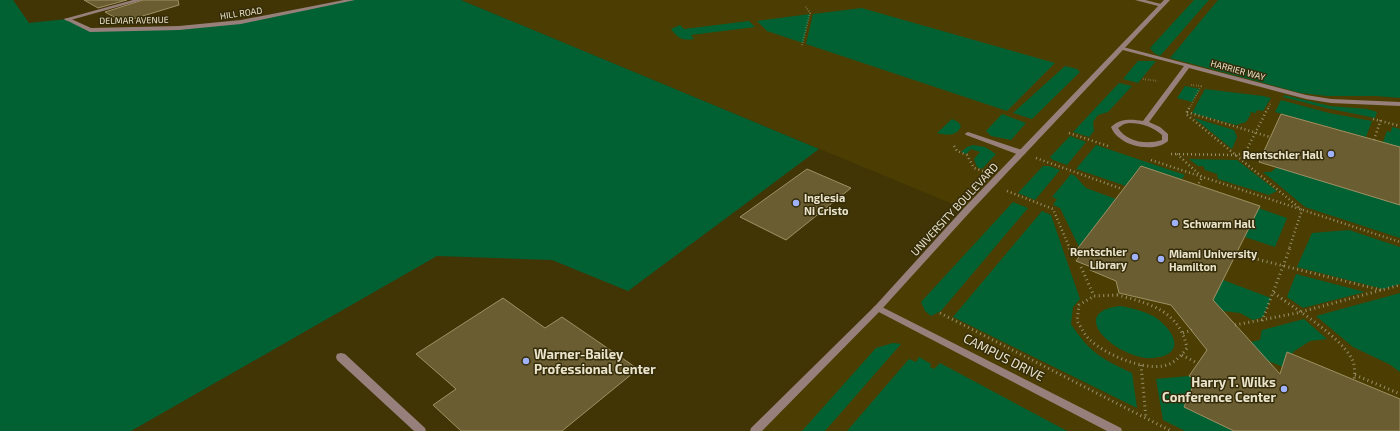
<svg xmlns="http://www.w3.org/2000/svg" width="1400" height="431" viewBox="0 0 1400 431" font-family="'Exo 2',sans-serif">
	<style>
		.built { fill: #4c3e02 }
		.green { fill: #026133 }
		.building { fill: #6a5d32; stroke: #9e9164 }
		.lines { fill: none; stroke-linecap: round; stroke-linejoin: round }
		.path-far2 { stroke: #99906d; stroke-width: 2; stroke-dasharray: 0.5 2; stroke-linecap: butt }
		.path-far1 { stroke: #99906d; stroke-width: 2.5; stroke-dasharray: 1 3; stroke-linecap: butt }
		.path { stroke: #99906d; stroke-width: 3; stroke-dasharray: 1 3.5; stroke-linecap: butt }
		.service { fill: #97807b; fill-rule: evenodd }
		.minor { fill: #97807b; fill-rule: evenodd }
		.tertiary { fill: #97807b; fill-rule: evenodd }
		.poi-dot { fill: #a1b2fd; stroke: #352c09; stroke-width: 1.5 }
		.labels { text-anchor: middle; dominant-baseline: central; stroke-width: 3; stroke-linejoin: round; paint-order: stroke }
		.far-street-label { font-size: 9px; fill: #eae4cc; stroke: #352c09 }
		.poi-label { font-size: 11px; font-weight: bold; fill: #eae4cc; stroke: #352c09; text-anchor: start }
		.street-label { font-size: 11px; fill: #eae4cc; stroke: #352c09 }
		.near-poi-label { font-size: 13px; font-weight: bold; fill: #eae4cc; stroke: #352c09; text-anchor: start }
		.near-street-label { font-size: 13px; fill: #eae4cc; stroke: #352c09 }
	</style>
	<rect width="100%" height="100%" fill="#413506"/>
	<path class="built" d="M461 0H1400V431H755L967 210Z"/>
	<path class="green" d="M0 0H13L29 23 67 19 90 30 179 28 241 22 347 0H461L819 149 628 291 552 260 437 256 131 431H0Z
		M1194 0H1209L1160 56 1154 53 1150 48Z
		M1218 0H1400V98L1376 96H1327L1301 93 1170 58Z
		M862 8 865 9 1055 63 1007 111 806 44 813 14Z
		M810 14 803 43 767 31 757 21Z
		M749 21 755 27 691 35 694 39C682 41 678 38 671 29L680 25 684 29Z
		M1138 61H1156L1138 83 1123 79Z
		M1065 66 1077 69 1080 72 1032 119 1013 113Z
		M1119 83 1132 86 1108 112 1098 115 1093 122 1094 131 1089 137 1073 132Z
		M1185 86 1200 89 1192 102 1177 98Z
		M1205 89 1263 96 1271 98 1263 111 1257 110 1256 113 1250 112 1251 114 1246 122 1236 125 1192 113Z
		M1284 95 1330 106 1367 109 1377 112 1375 118 1326 108 1283 97Z
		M1281 100 1329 113 1372 121 1366 137 1275 112Z
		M1002 114 1026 123 1011 140 991 136 986 131Z
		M1194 118 1234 130 1237 137 1232 149Z
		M952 119 958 122 961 126C957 137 946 135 937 133Z
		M1392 127 1400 129V147L1383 142 1387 131 1391 132Z
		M1070 136 1086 142 1067 165 1053 160 1050 157Z
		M973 145 985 147 996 154 982 169 977 167 974 159 980 152 971 149 966 154 961 152 967 147Z
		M1096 145 1185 175 1182 179 1141 166 1126 186 1076 169Z
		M1189 159 1237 160 1277 191 1269 195 1218 179 1217 174 1205 170 1203 166H1198Z
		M1043 166H1049L1060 170 1035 200 1018 193Z
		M1277 167 1400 205V238L1305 207 1263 172H1271Z
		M1071 174 1075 176 1086 188 1116 199 1079 247 1060 208 1053 205 1057 199 1052 197Z
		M1013 202 1028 208 941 311 931 316 925 311 921 302Z
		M1258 208 1287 218 1275 247 1245 237Z
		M1042 211 1051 215 1080 299 1073 307 1071 324C1090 353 1102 359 1132 373L1137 408 953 317Z
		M1349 230 1400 247V284L1383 289 1297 267 1312 233Z
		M1296 274 1365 292 1303 308 1287 297Z
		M1223 280 1271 298 1263 317 1253 320 1240 313 1223 311 1213 300 1190 301Z
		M1400 293V372L1389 364 1353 347 1316 316Z
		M1120 306C1132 308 1144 311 1155 317 1175 331 1187 355 1153 358 1121 361 1063 313 1120 306Z
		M1304 319 1327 339 1310 341 1293 352 1288 369 1243 351 1250 342 1260 340 1262 330Z
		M893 343 901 344 825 431H802L876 348Z
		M919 357 931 364 930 367 934 369 940 363 1067 431H847L909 359 916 362Z
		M1189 376 1196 379 1184 407 1234 431H1185L1163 420 1156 379Z"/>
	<path class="building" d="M84 0H127L98 8Z
		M143 0H178L179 5 123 22 105 12Z
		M1281 114 1400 147V205L1259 162Z
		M1141 166 1260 206 1213 300 1280 374 1287 352 1400 399V431H1234L1184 407 1196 379 1189 376 1207 350 1171 305 1119 293 1116 281 1090 270 1091 267 1076 261 1081 254 1075 252Z
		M807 169 851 188 786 240 740 217Z
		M503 298 545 328 562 317 638 369 562 431H461L433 405 456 389 416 354Z"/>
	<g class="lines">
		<path class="path-far2" d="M802 45 810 13 805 6
			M1143 79 1158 81
			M1191 85 1202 86
			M1189 109 1201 86
			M1268 109 1271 102"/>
		<path class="path-far1" d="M1189 108 1186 114 1302 210 1289 249
			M1187 112 1270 137
			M1373 119 1400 126
			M1069 133 1108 146
			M1374 140 1381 119
			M954 146 957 151 967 155 974 168 983 171
			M1171 154 1235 155 1245 153 1268 108
			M1177 154 1202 177 1198 185
			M1036 158 1122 189
			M1151 160 1400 242
			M1007 191 1053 209 1070 249"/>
		<path class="path" d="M1069 248 1072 254
			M1236 254 1381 290
			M1081 267 1094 296
			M1274 293C1295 309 1339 335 1352 359 1355 365 1355 373 1354 380
			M1117 295C1149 303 1180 311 1187 348 1181 356 1174 364 1163 366 1142 370 1104 354 1089 339 1084 334 1081 327 1077 321L1079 305 1094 296Z
			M940 313 1171 431
			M1262 321 1290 248
			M1235 325 1297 313 1400 285
			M1183 333 1192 330
			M1182 355 1197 363
			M1141 365 1146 418
			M1355 375 1400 394"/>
		<path class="service" d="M344 0H355L241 24 179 30 90 32 64 19 69 18 91 28 179 26 241 20Z
			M1135 0H1145L1165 5 1162 7Z
			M1119 47H1123L1306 95 1331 99 1400 102V106L1331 103 1306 99 1189 68 1149 122 1160 127 1168 134V141C1157 151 1132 148 1121 139 1116 136 1113 132 1111 127 1120 118 1132 119 1143 121L1184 66 1119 49ZM1129 123C1142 123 1153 127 1162 135V140C1146 145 1127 142 1118 128L1124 124Z
			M968 132 1025 151 1026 153 1022 155H1019L966 135 965 134 966 133Z
			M341 353 345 354 425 428 426 431H414L337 360 336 357 337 354Z"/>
		<path class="minor" d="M133 0H142L67 21 64 19Z
			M878 305 1121 428 1122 431H1107L875 310 873 308 875 306Z"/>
		<path class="tertiary" d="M1164 0H1170L970 212 881 310 762 431H750L751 428 875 306 964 208Z"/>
	</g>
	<g class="poi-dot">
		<circle cx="1331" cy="154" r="4"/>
		<circle cx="796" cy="203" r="4"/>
		<circle cx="1175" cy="223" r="4"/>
		<circle cx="1135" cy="257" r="4"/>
		<circle cx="1161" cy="259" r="4"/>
		<circle cx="526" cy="361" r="4"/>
		<circle cx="1284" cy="389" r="4"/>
	</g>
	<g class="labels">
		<g class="far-street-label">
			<text transform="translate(241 13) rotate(-8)">HILL ROAD</text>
			<text transform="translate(134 20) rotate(-1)">DELMAR AVENUE</text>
			<text transform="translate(1238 70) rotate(15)">HARRIER WAY</text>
		</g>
		<g class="poi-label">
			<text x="1323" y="154" text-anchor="end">Rentschler Hall</text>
			<text x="804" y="197">Inglesia<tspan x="804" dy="13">Ni Cristo</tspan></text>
			<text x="1183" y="223">Schwarm Hall</text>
			<text x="1127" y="251" text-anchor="end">Rentschler<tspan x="1127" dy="13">Library</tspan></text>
			<text x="1169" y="253">Miami University<tspan x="1169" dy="13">Hamilton</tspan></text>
		</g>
		<g class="street-label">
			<text transform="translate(954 209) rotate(-47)">UNIVERSITY BOULEVARD</text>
		</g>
		<g class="near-poi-label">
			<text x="534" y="354">Warner-Bailey<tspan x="534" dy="15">Professional Center</tspan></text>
			<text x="1276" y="382" text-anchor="end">Harry T. Wilks<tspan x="1276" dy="15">Conference Center</tspan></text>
		</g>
		<g class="near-street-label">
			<text transform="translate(1004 357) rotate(27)">CAMPUS DRIVE</text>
		</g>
	</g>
</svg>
